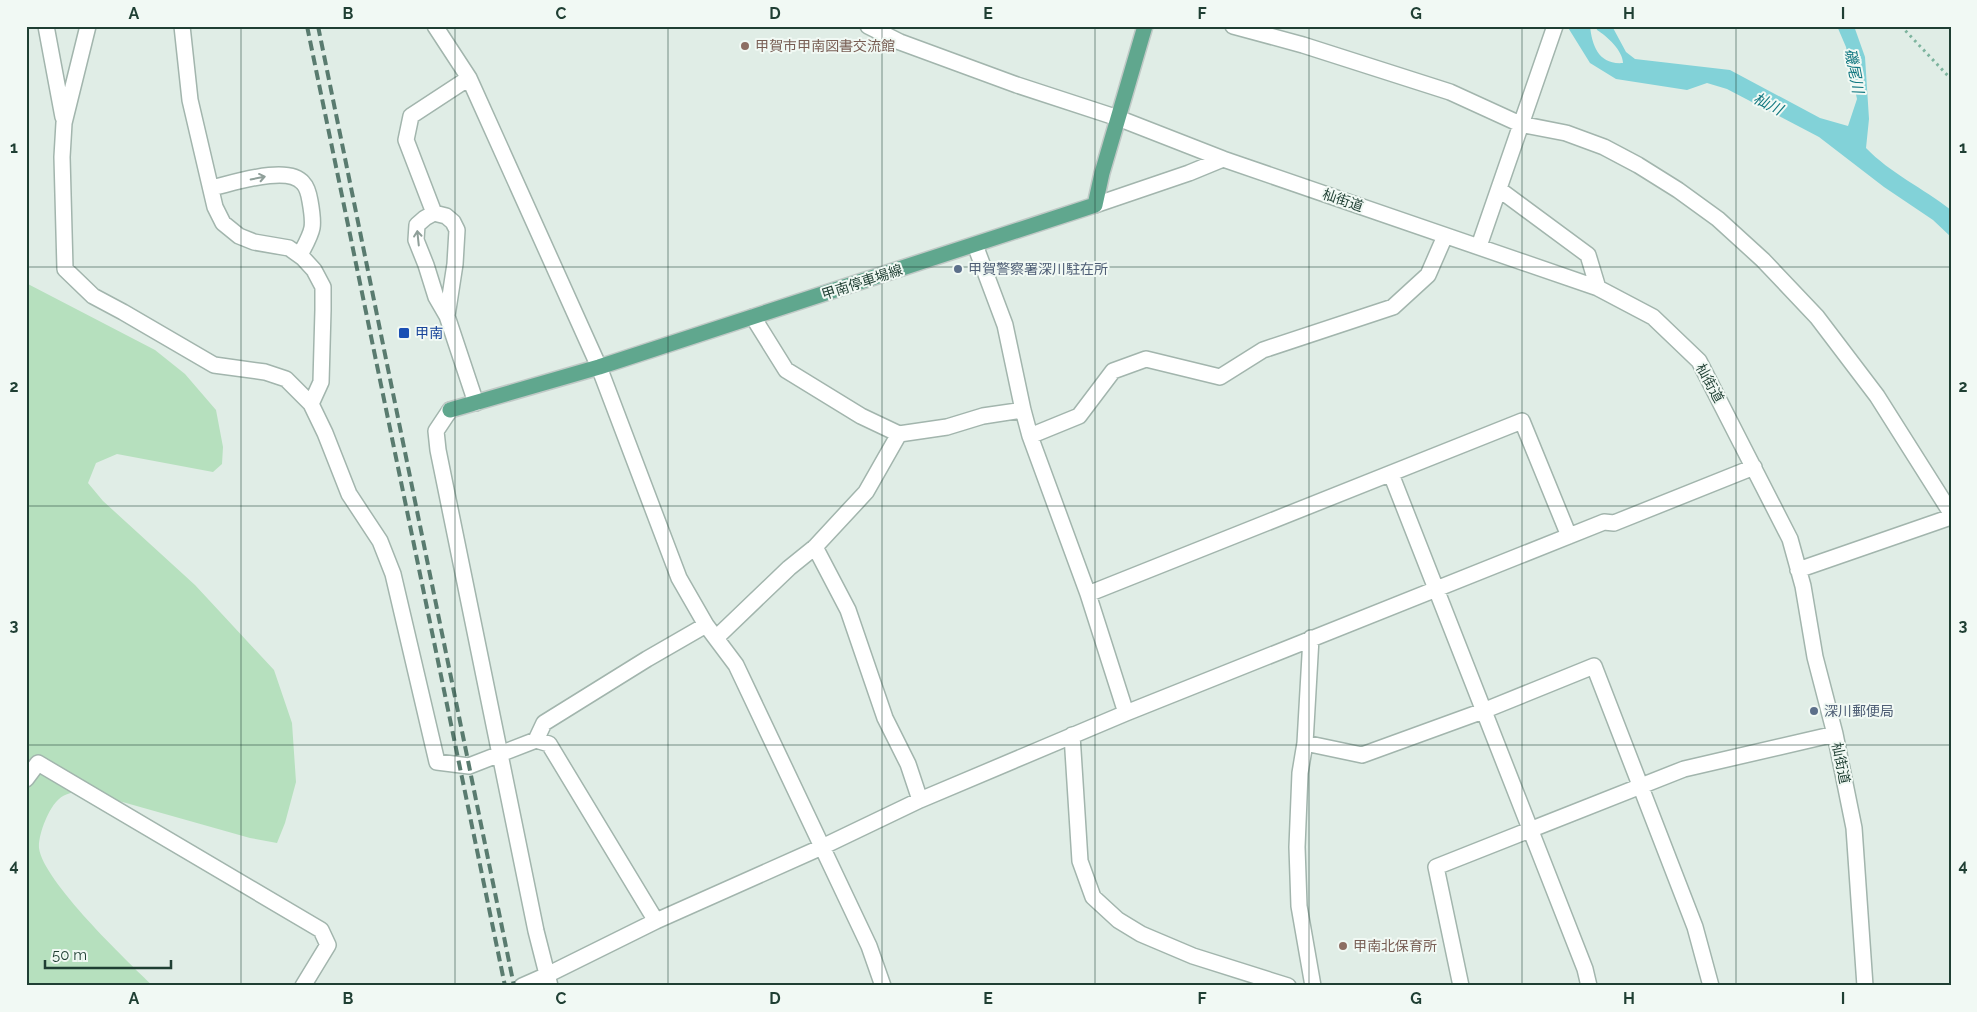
<svg xmlns="http://www.w3.org/2000/svg" width="1977" height="1012" viewBox="0 0 1977 1012" font-family="Raleway,'Noto Sans JP',sans-serif">
	<style>
		.green { fill: #b6e0be }
		.water { fill: #82d2d8 }
		.lines { fill: none; stroke-linecap: round; stroke-linejoin: round }
		.minor-casing { stroke: #a2b5ad; stroke-width: 18 }
		.major-casing { stroke: #c0c9c6; stroke-width: 18 }
		.path { stroke: #7db49e; stroke-width: 3; stroke-dasharray: 2.5 4; stroke-linecap: butt }
		.minor { stroke: #fff; stroke-width: 15 }
		.major { stroke: #60a78e; stroke-width: 15 }
		.rail { stroke: #597b6f; stroke-width: 4; stroke-dasharray: 10 5; stroke-linecap: butt }
		.oneway { stroke: #8f9f99 }
		.grid { fill: none; stroke: #1f3f33; stroke-width: 1; stroke-opacity: 0.55 }
		.education-dot { fill: #8d6e63; stroke: #f1f9f4; stroke-width: 2 }
		.service-dot { fill: #5c6f8a; stroke: #f1f9f4; stroke-width: 2 }
		.transit-dot { fill: #1a4fb4; stroke: #f1f9f4; stroke-width: 2 }
		.labels { text-anchor: middle; dominant-baseline: central; stroke-width: 4; stroke-linejoin: round; paint-order: stroke }
		.education-label { font-size: 14px; fill: #785e54; stroke: #f1f9f4; text-anchor: start }
		.street-label { font-size: 14px; fill: #1f3f33; stroke: #f1f9f4 }
		.service-label { font-size: 14px; fill: #4e5e75; stroke: #f1f9f4; text-anchor: start }
		.transit-label { font-size: 14px; fill: #164399; stroke: #f1f9f4; text-anchor: start }
		.water-label { font-size: 15px; font-style: italic; fill: #127881; stroke: #f1f9f4 }
		.neatline { fill: none; stroke: #1f3f33; stroke-width: 2 }
		.grid-label { font-size: 16px; text-anchor: middle; font-weight: bold; fill: #1f3f33 }
	</style>
	<rect width="100%" height="100%" fill="#e0ede6"/>
	<path class="green" d="M26 283 155 350 185 374 216 410 223 447 222 464 213 472 117 454 96 463 88 483 103 501 195 585 274 670 292 723 296 782 285 823 277 843 250 838 80 790C74 792 64 794 59 799 49 807 38 835 39 848 43 881 127 961 153 986H26Z"/>
	<path class="water" d="M1567 26H1590C1592 46 1599 65 1623 63 1623 51 1607 36 1597 30L1596 26H1612L1626 52 1635 59 1730 70 1820 118 1848 126 1857 99 1846 47 1837 26H1854L1865 57 1869 119 1866 148C1890 173 1923 188 1951 210V237L1933 220 1884 187 1819 137 1727 89 1707 83 1687 90 1616 79 1590 63Z"/>
	<g class="lines">
		<g class="minor-casing">
			<path id="minor" d="M46 26 63 117
				M88 26 64 123 62 157 65 269 93 296 123 312 214 365 265 372 286 379 311 404 325 433 349 494 380 541 393 574 437 762 469 766 536 740 549 744 656 921
				M182 26 190 100 215 207 223 223 239 236 254 242 289 248 303 258 314 270 323 287V310L321 382 311 404
				M435 26 469 78 599 367 679 578 706 625 736 665 869 946 883 986
				M868 26 900 42 1017 85 1118 118 1223 159 1598 288 1653 317 1699 361 1790 539 1803 586 1815 657 1835 734 1854 828 1865 986
				M1233 26 1303 45 1450 92 1520 124 1566 133 1604 147 1638 165 1678 190 1718 219 1763 260 1817 317 1877 396 1951 513
				M211 188C231 184 288 164 303 183 307 187 309 195 310 201 315 229 313 230 300 255
				M1500 190 1588 255 1598 288
				M1095 205 1189 173 1223 159
				M434 213 406 140 411 116 469 78
				M975 245 1005 325 1023 410 1030 436 1088 594 1126 713
				M1479 246 1555 26
				M447 316 455 264 457 230 453 222 446 216 434 213 425 218 417 225 416 240 426 265 436 297 447 316 476 403
				M753 317 786 370 861 416 899 434 947 427 983 416 1023 410
				M450 410 436 431 438 450 536 931 550 986
				M1030 436 1079 416 1113 371 1146 359 1220 377 1263 350 1393 307 1428 275 1445 236
				M1391 474 1585 969 1589 986
				M815 547 848 610 885 718 908 764 920 800
				M1798 570 1951 517
				M1088 594 1522 421 1569 536
				M716 638 789 568 815 547 866 492 899 434
				M1311 638 1305 743 1300 773 1297 847 1299 906 1313 986
				M1072 735 1080 861 1093 897 1118 920 1141 934 1193 956 1288 986
				M536 740 544 723 647 659 706 625
				M1305 743 1362 755 1483 711 1594 666 1695 927 1711 986
				M26 779 38 763 321 930 328 945 303 986
				M522 986 547 975 656 921 822 847 920 800 1126 713 1604 522 1614 523 1754 467
				M1461 986 1436 867 1684 769 1835 734"/>
		</g>
		<g class="major-casing">
			<path id="major" d="M450 410 599 367 1095 205 1102 173 1145 26"/>
		</g>
		<path class="path" d="M1901 26 1951 79"/>
		<use href="#minor" class="minor"/>
		<use href="#major" class="major"/>
		<path class="rail" d="M307 26 505 986
			M318 26 514 986"/>
	</g>
	<defs><path id="oneway-shaft" d="M-6 0H5M1.5-3L5.5 0L1.5 3" fill="none" stroke-width="1.6" stroke-linecap="round" stroke-linejoin="round" transform="scale(1.25)"/></defs>
	<g class="oneway">
		<use href="#oneway-shaft" transform="translate(258 178) rotate(-12)"/>
		<use href="#oneway-shaft" transform="translate(418 238) rotate(-96)"/>
	</g>
	<path class="grid" d="M241 26V986M455 26V986M668 26V986M882 26V986M1095 26V986M1309 26V986M1522 26V986M1736 26V986M26 267H1951M26 506H1951M26 745H1951"/>
	<g class="education-dot">
		<circle cx="745" cy="46" r="5"/>
		<circle cx="1343" cy="946" r="5"/>
	</g>
	<g class="service-dot">
		<circle cx="958" cy="269" r="5"/>
		<circle cx="1814" cy="711" r="5"/>
	</g>
	<rect class="transit-dot" x="398" y="327" width="12" height="12" rx="2.5"/>
	<g class="labels">
		<g class="education-label">
			<text x="755" y="46">甲賀市甲南図書交流館</text>
			<text x="1353" y="946">甲南北保育所</text>
		</g>
		<g class="street-label">
			<text transform="translate(1343 200) rotate(19)">杣街道</text>
			<text transform="translate(862 282) rotate(-18)">甲南停車場線</text>
			<text transform="translate(1710 383) rotate(61)">杣街道</text>
			<text transform="translate(1841 763) rotate(78)">杣街道</text>
		</g>
		<g class="service-label">
			<text x="968" y="269">甲賀警察署深川駐在所</text>
			<text x="1824" y="711">深川郵便局</text>
		</g>
		<g class="transit-label">
			<text x="415" y="333">甲南</text>
		</g>
		<g class="water-label">
			<text transform="translate(1854 71) rotate(79)">磯尾川</text>
			<text transform="translate(1768 104) rotate(27)">杣川</text>
		</g>
	</g>
	<rect width="1977" height="1012" fill="none" stroke="#f1f9f4" stroke-width="55"/>
	<path d="M45 960v8h126v-8" fill="none" stroke="#1f3f33" stroke-width="2.5"/>
	<text x="52" y="960" font-size="15" fill="#1f3f33" stroke="#f1f9f4" stroke-width="4" paint-order="stroke">50 m</text>
	<rect x="28" y="28" width="1922" height="956" class="neatline"/>
	<g class="grid-label">
		<text x="134" y="19">A</text>
		<text x="348" y="19">B</text>
		<text x="561" y="19">C</text>
		<text x="775" y="19">D</text>
		<text x="988" y="19">E</text>
		<text x="1202" y="19">F</text>
		<text x="1416" y="19">G</text>
		<text x="1629" y="19">H</text>
		<text x="1843" y="19">I</text>
		<text x="14" y="153">1</text>
		<text x="1963" y="153">1</text>
		<text x="14" y="392">2</text>
		<text x="1963" y="392">2</text>
		<text x="14" y="631">3</text>
		<text x="1963" y="631">3</text>
		<text x="14" y="871">4</text>
		<text x="1963" y="871">4</text>
		<text x="134" y="1004">A</text>
		<text x="348" y="1004">B</text>
		<text x="561" y="1004">C</text>
		<text x="775" y="1004">D</text>
		<text x="988" y="1004">E</text>
		<text x="1202" y="1004">F</text>
		<text x="1416" y="1004">G</text>
		<text x="1629" y="1004">H</text>
		<text x="1843" y="1004">I</text>
	</g>
</svg>
